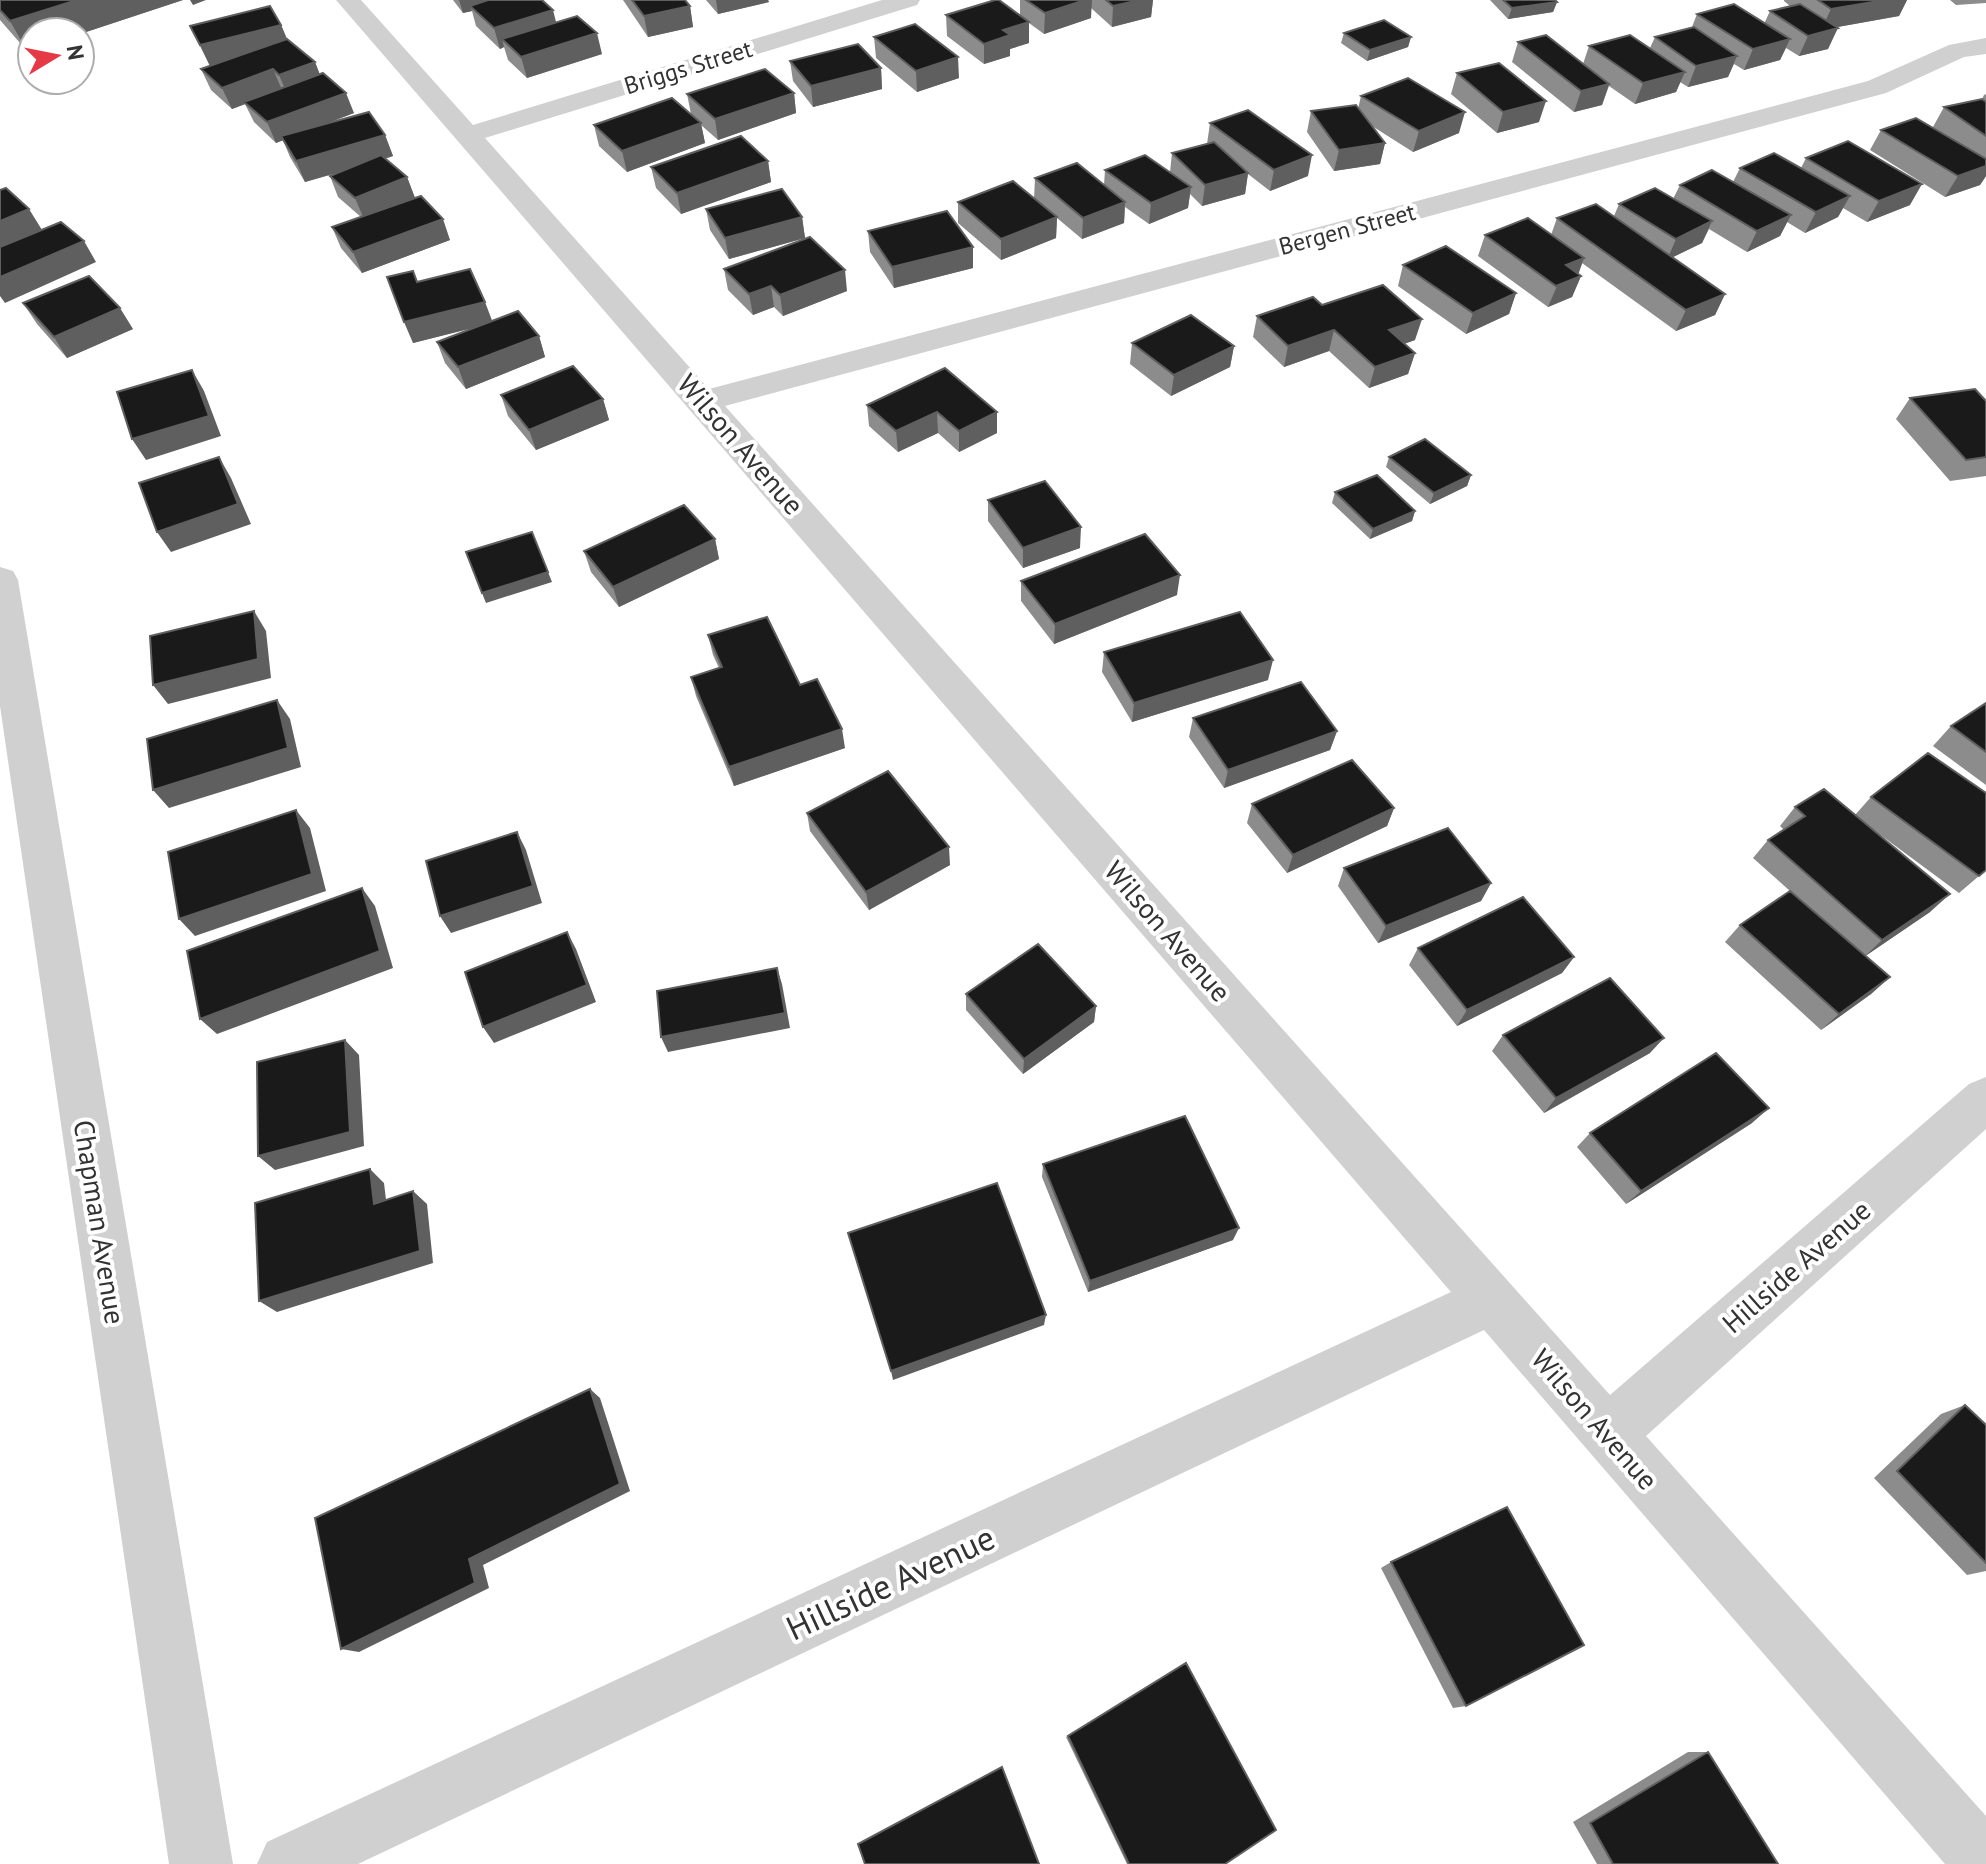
<svg xmlns="http://www.w3.org/2000/svg" width="1986" height="1864" viewBox="0 0 1986 1864" font-family="'PT Sans',sans-serif">
	<style>
		.lines { fill: none; stroke-linecap: round; stroke-linejoin: round }
		.minor { fill: #d0d0d0; fill-rule: evenodd }
		.wall { fill: #8c8c8c }
		.shaded-wall { fill: #5f5f5f }
		.building { fill: #1a1a1a; stroke: #5f5f5f; stroke-width: 2 }
		.labels { text-anchor: middle; dominant-baseline: central; stroke-width: 8; stroke-linejoin: round; paint-order: stroke }
		.far-street-label { font-size: 24px; fill: #333; stroke: #fff }
		.street-label { font-size: 28px; fill: #333; stroke: #fff }
		.near-street-label { font-size: 34px; fill: #333; stroke: #fff }
	</style>
	<rect width="100%" height="100%" fill="#fff"/>
	<g class="lines">
		<path class="minor" d="M336 0H361L473 125 882 0H920L917 5 485 138 709 389 1868 81 1949 45 1986 38V54L1964 57 1886 93 725 406 1610 1395 1969 1084 1986 1077V1129L1646 1436 1986 1816V1864H1945L1484 1330 358 1864H257L267 1842 1451 1292Z
			M0 567 13 571 18 580 233 1864H169L0 706Z"/>
	</g>
	<path class="wall" d="M0 0H183L80 34V32H32V50L27 51 0 20Z
		M453 0H542L556 22 602 54 527 78 508 60 504 47 500 49 476 26 472 11 463 13Z
		M623 0H685L690 6 693 27 648 37Z
		M706 0H768L769 2 718 14Z
		M1020 0H1153L1151 17 1112 27 1091 8V18L1044 34 1029 23V43L1010 49V56L984 64 947 36 946 15H1020Z
		M1490 0H1555L1557 2 1553 12 1508 19Z
		M1784 0H1907L1899 16 1837 27 1828 49 1799 56 1786 48 1780 60 1744 70 1734 64 1728 77 1688 87 1680 82 1676 92 1635 104 1609 86 1602 105 1574 112 1512 62 1518 42 1583 64 1589 46 1650 48 1655 37 1692 27 1697 14 1764 24 1770 11 1790 6 1784 1Z
		M1950 0H1986V3L1956 5Z
		M281 25 287 39 315 62 320 75 354 113 325 124 385 135 393 156 385 159 407 177 415 198 450 240 362 273 341 248 332 227 361 217 338 197 330 176 337 173 305 182 290 157 283 140 276 143 254 122 245 104 232 109 211 90 201 69 210 66 190 26Z
		M1344 33 1411 37 1408 47 1367 61 1341 43Z
		M874 37 959 78 917 92 876 58Z
		M790 61 881 68 882 89 813 107 793 81Z
		M1457 73 1539 122 1497 133 1451 94Z
		M794 93 796 113 718 140 701 125 705 143 627 172 599 146 594 125 691 114 687 94Z
		M1986 94V176L1980 185 1945 197 1870 150 1881 130 1933 127 1944 107 1982 99 1984 95Z
		M1361 96 1459 133 1413 152 1372 126 1385 143 1380 164 1334 171 1307 132 1311 111 1358 109Z
		M1210 123 1308 176 1270 191 1248 174 1245 194 1202 206 1190 194 1188 208 1149 224 1125 207 1124 223 1082 239 1057 218 1056 238 1001 260 958 223V202L1034 199 1035 178 1104 185 1105 170 1170 172 1172 153 1207 144Z
		M1806 158 1910 205 1867 222 1843 208 1838 217 1805 233 1787 222 1780 236 1747 252 1709 229 1702 243 1673 257 1725 294 1715 315 1676 331 1582 263 1578 274 1581 276 1572 297 1548 307 1478 256 1485 235H1551L1557 218 1614 216 1619 204 1673 199 1680 185 1733 182 1740 168H1801Z
		M768 161 771 182 681 214 656 188 651 167Z
		M706 209 802 217 805 238 729 259 710 230Z
		M868 231 973 268 894 288 870 252Z
		M1403 265 1516 293 1509 314 1466 334 1398 286Z
		M724 269 847 291 783 316 774 307 753 315 728 290Z
		M417 282 492 321 539 336 545 357 466 389 445 363 437 342 475 327 413 343Z
		M23 303 133 329 67 358 37 324Z
		M1322 305 1415 340 1404 344 1415 353 1408 374 1369 388 1329 351 1284 367 1253 337 1257 316Z
		M1132 343 1234 346 1230 367 1171 396 1130 364Z
		M945 368 997 433 959 452 938 433 898 452 869 426 867 405Z
		M501 395 603 399 609 420 536 450 508 416Z
		M1910 398 1986 401V476L1950 481 1896 419Z
		M1389 457 1471 475 1467 486 1430 504 1386 467Z
		M1335 492 1415 511 1412 521 1370 539 1332 503Z
		M988 500 1080 548 1023 568 988 521Z
		M715 539 719 559 619 607 591 572 584 551Z
		M1021 581 1177 595 1054 644 1021 601Z
		M708 635 800 685 845 748 734 786 696 696 691 677 719 668 713 655Z
		M1104 652 1268 680 1132 722 1102 672Z
		M1986 703V785L1933 746 1951 726Z
		M1193 718 1337 731 1330 750 1224 788 1189 737Z
		M1986 793V870L1959 893 1859 819 1930 912 1865 956 1890 977 1871 994 1821 1030 1725 942 1740 925 1790 891 1753 858 1768 840 1784 830 1780 826 1795 807 1855 815 1871 797Z
		M1252 804 1394 808 1387 826 1287 873 1247 823Z
		M807 813 950 865 869 910 810 831Z
		M1344 868 1491 883 1481 901 1378 943 1338 886Z
		M1418 948 1574 957 1562 973 1457 1026 1409 965Z
		M966 994 1096 1006 1094 1022 1023 1074 966 1010Z
		M1503 1035 1650 1053 1544 1113 1492 1051Z
		M1752 1123 1626 1204 1577 1147 1590 1133Z
		M1043 1164 1233 1240 1088 1292 1042 1177Z
		M1965 1405 1986 1425V1571L1967 1575 1874 1478 1941 1414Z
		M1391 1562 1466 1706 1453 1708 1381 1568Z
		M1181 1666 1225 1864H1127L1066 1737Z
		M1688 1752H1708L1778 1864H1597L1573 1822Z"/>
	<path class="shaded-wall" d="M77 0H183L80 34V32H32V50L27 51 10 21Z
		M190 0H206L193 5Z
		M459 0H517L470 6 472 11 463 13Z
		M716 0H768L769 2 718 14Z
		M1085 0H1092L1091 18 1044 34 1045 13Z
		M1140 0H1153L1151 17 1112 27 1113 6Z
		M1885 0H1907L1899 16 1821 30 1831 9Z
		M1557 2 1553 12 1508 19 1512 8Z
		M690 6 693 27 648 37 644 16Z
		M553 10 558 30 502 39 504 47 500 49 494 28Z
		M1029 22V43L1010 49V56L984 64V44L1003 30Z
		M281 25 290 46 210 66 200 45Z
		M1838 28 1828 49 1799 56 1808 36Z
		M597 33 602 54 527 78 521 57Z
		M1411 37 1408 47 1367 61 1370 50Z
		M1790 39 1780 60 1744 70 1753 49Z
		M1737 56 1728 77 1688 87 1696 66Z
		M958 57 959 78 917 92 916 71Z
		M315 62 323 83 288 96 279 75Z
		M881 68 882 89 813 107 811 86Z
		M273 69 282 90 232 109 222 88Z
		M1685 72 1676 92 1635 104 1643 83Z
		M1609 84 1602 105 1574 112 1581 91Z
		M346 93 354 113 276 143 267 122Z
		M794 93 796 113 718 140 715 119Z
		M1546 101 1539 122 1497 133 1503 112Z
		M1465 112 1459 133 1413 152 1419 131Z
		M701 123 705 143 627 172 622 151Z
		M385 135 393 156 305 182 296 161Z
		M1385 143 1380 164 1334 171 1339 150Z
		M1312 155 1308 176 1270 191 1274 170Z
		M768 161 771 182 681 214 677 193Z
		M1986 166V176L1980 185 1945 197 1958 176Z
		M1248 173 1245 194 1202 206 1205 185Z
		M407 177 415 198 364 219 355 198Z
		M1922 184 1910 205 1867 222 1879 201Z
		M1191 187 1188 208 1149 224 1151 203Z
		M1850 196 1838 217 1805 233 1816 212Z
		M1125 202 1124 223 1082 239 1083 218Z
		M29 209 42 230 0 248V221Z
		M1791 215 1780 236 1747 252 1757 231Z
		M802 217 805 238 729 259 725 238Z
		M1057 217 1056 238 1001 260V239Z
		M443 219 450 240 362 273 353 252Z
		M1712 221 1702 243 1667 260 1676 239Z
		M84 241 96 262 5 303 0 296V277Z
		M973 247V268L894 288 892 267Z
		M1584 258 1577 278 1581 276 1572 297 1548 307 1566 265Z
		M845 270 847 291 783 316 780 295Z
		M771 286 774 307 753 315 749 294Z
		M1516 293 1509 314 1466 334 1473 313Z
		M1725 294 1715 315 1676 331 1686 310Z
		M485 302 493 323 413 343 404 322Z
		M120 308 133 329 67 358 54 337Z
		M1422 319 1415 340 1384 351 1389 330Z
		M1334 330 1329 351 1284 367 1288 346Z
		M539 336 545 357 466 389 458 367Z
		M1234 346 1230 367 1171 396 1174 375Z
		M1415 353 1408 374 1369 388 1375 367Z
		M192 370 204 391 221 436 146 460 132 439Z
		M603 399 609 420 536 450 529 430Z
		M937 412 938 433 898 452 896 431Z
		M997 412V433L959 452V431Z
		M219 457 231 478 251 524 171 552 157 532Z
		M1471 475 1467 486 1430 504 1434 493Z
		M1415 511 1412 521 1370 539 1373 529Z
		M1081 527 1080 548 1023 568V548Z
		M715 539 719 559 619 607 613 587Z
		M548 572 552 582 486 603 482 593Z
		M1180 575 1177 595 1054 644 1055 624Z
		M254 611 266 631 271 678 168 704 153 685Z
		M1273 660 1268 680 1132 722 1134 703Z
		M277 700 290 719 301 767 169 808 153 790Z
		M842 729 845 748 734 786 729 767Z
		M1337 731 1330 750 1224 788 1228 770Z
		M1394 808 1387 826 1287 873 1293 855Z
		M296 810 310 828 326 891 195 936 179 919Z
		M517 832 526 850 542 903 451 933 440 916Z
		M949 847 950 865 869 910 866 892Z
		M1491 883 1481 901 1378 943 1386 926Z
		M362 888 375 906 393 968 217 1034 200 1019Z
		M1950 894 1930 912 1864 957 1882 940Z
		M567 932 576 949 596 1002 494 1043 483 1027Z
		M1574 957 1562 973 1457 1026 1467 1010Z
		M777 968 782 984 790 1028 668 1052 661 1037Z
		M1890 977 1871 994 1821 1030 1839 1014Z
		M1096 1006 1094 1022 1023 1074 1024 1059Z
		M1664 1038 1650 1053 1544 1113 1556 1098Z
		M345 1040 359 1055 364 1146 275 1170 258 1156Z
		M1769 1108 1752 1123 1626 1204 1641 1191Z
		M370 1169 384 1183 388 1217 374 1204Z
		M413 1191 427 1204 433 1263 277 1312 259 1301Z
		M1239 1228 1233 1240 1088 1292 1090 1281Z
		M1046 1315 1044 1325 893 1380 891 1371Z
		M590 1389 600 1398 630 1491 483 1565 489 1588 359 1652 341 1649 469 1559Z"/>
	<path class="building" d="M0 0H77L10 21 0 10Z
		M488 0H542L553 10 494 28 470 6Z
		M632 0H685L690 6 644 16Z
		M995 0H999L1029 22 1003 30 1010 35 984 44 946 15Z
		M1026 0H1085L1045 13Z
		M1106 0H1140L1113 6Z
		M1503 0H1555L1557 2 1512 8Z
		M1818 0H1885L1831 9Z
		M1734 4 1790 39 1753 49 1697 14Z
		M1800 4 1838 28 1808 36 1770 11Z
		M270 6 281 25 200 45 190 26Z
		M577 16 597 33 521 57 502 39Z
		M1384 20 1411 37 1370 50 1344 33Z
		M915 24 958 57 916 71 874 37Z
		M1694 27 1737 56 1696 66 1655 37Z
		M1546 35 1609 84 1581 91 1518 42Z
		M1630 35 1685 72 1643 83 1589 46Z
		M287 39 315 62 279 75 273 69 222 88 201 69Z
		M858 44 881 68 811 86 790 61Z
		M1499 63 1546 101 1503 112 1457 73Z
		M765 69 794 93 715 119 687 94Z
		M323 73 346 93 267 122 244 102Z
		M1408 78 1465 112 1419 131 1361 96Z
		M672 98 701 123 622 151 594 125Z
		M1982 99 1986 102V136L1944 107Z
		M1356 105 1385 143 1339 150 1311 111Z
		M1248 110 1312 155 1274 170 1210 123Z
		M369 112 385 135 296 161 281 136Z
		M1916 118 1986 159V166L1958 176 1881 130Z
		M741 136 768 161 677 193 651 167Z
		M1848 141 1922 184 1879 201 1806 158Z
		M1214 142 1248 173 1205 185 1172 153Z
		M1774 153 1850 196 1816 212 1740 168Z
		M381 155 407 177 355 198 330 176Z
		M1145 155 1191 187 1151 203 1105 170Z
		M1077 163 1125 202 1083 218 1035 178Z
		M1712 170 1791 215 1757 231 1680 185Z
		M1013 181 1057 217 1001 239 958 202Z
		M6 188 29 209 0 221V190Z
		M1655 188 1712 221 1676 239 1619 204Z
		M782 189 802 217 725 238 706 209Z
		M421 196 443 219 353 252 332 227Z
		M1596 204 1725 294 1686 310 1557 218Z
		M947 211 973 247 892 267 868 231Z
		M1528 218 1584 258 1566 265 1581 276 1556 286 1485 235Z
		M61 222 84 241 0 277V247Z
		M810 237 845 270 780 295 771 286 749 294 724 269Z
		M1446 246 1516 293 1473 313 1403 265Z
		M470 269 485 302 404 322 387 277 413 271 417 282Z
		M89 276 120 308 54 337 23 303Z
		M1383 285 1422 319 1389 330 1415 353 1375 367 1334 330 1288 346 1257 316 1313 297 1322 305Z
		M518 311 539 336 458 367 437 342Z
		M1191 315 1234 346 1174 375 1132 343Z
		M573 366 603 399 529 430 501 395Z
		M945 368 997 412 959 431 937 412 896 431 867 405Z
		M192 370 209 416 132 439 117 392Z
		M1975 389 1986 401V457L1966 460 1910 398Z
		M1425 439 1471 475 1434 493 1389 457Z
		M219 457 238 504 157 532 139 483Z
		M1377 475 1415 511 1373 529 1335 492Z
		M1045 481 1081 527 1023 548 988 500Z
		M684 505 715 539 613 587 584 551Z
		M532 532 548 572 482 593 466 552Z
		M1145 534 1180 575 1055 624 1021 581Z
		M254 611 258 659 153 685 150 636Z
		M1240 612 1273 660 1134 703 1104 652Z
		M767 617 800 685 817 679 842 729 729 767 691 677 722 667 708 635Z
		M1301 682 1337 731 1228 770 1193 718Z
		M277 700 288 748 153 790 147 739Z
		M1986 703V752L1951 726Z
		M1928 753 1986 793V870L1979 876 1871 797Z
		M1352 760 1394 808 1293 855 1252 804Z
		M888 771 949 847 866 892 807 813Z
		M1824 789 1950 894 1882 940 1768 840 1805 816 1795 807Z
		M296 810 312 874 179 919 168 852Z
		M1448 828 1491 883 1386 926 1344 868Z
		M517 832 533 886 440 916 426 861Z
		M362 888 380 951 200 1019 187 951Z
		M1790 891 1890 977 1839 1014 1740 925Z
		M1523 897 1574 957 1467 1010 1418 948Z
		M567 932 587 985 483 1027 465 972Z
		M1038 944 1096 1006 1024 1059 966 994Z
		M777 968 785 1013 661 1037 657 991Z
		M1610 978 1664 1038 1556 1098 1503 1035Z
		M345 1040 350 1132 258 1156 257 1062Z
		M1716 1053 1769 1108 1641 1191 1590 1133Z
		M1185 1116 1239 1228 1090 1281 1043 1164Z
		M370 1169 374 1204 413 1191 420 1251 259 1301 255 1203Z
		M997 1183 1046 1315 891 1371 848 1233Z
		M590 1389 620 1484 469 1559 475 1583 341 1649 315 1518Z
		M1965 1405 1986 1425V1563L1897 1471Z
		M1507 1507 1584 1645 1466 1706 1391 1562Z
		M1186 1663 1276 1830 1225 1864H1129L1068 1736Z
		M1708 1752 1778 1864H1613L1590 1823Z
		M1002 1767 1039 1864H865L858 1844Z"/>
	<g class="labels">
		<g class="far-street-label">
			<text transform="translate(688 67) rotate(-17)">Briggs Street</text>
			<text transform="translate(1347 229) rotate(-15)">Bergen Street</text>
		</g>
		<g class="street-label">
			<text transform="translate(741 444) rotate(49)">Wilson Avenue</text>
			<text transform="translate(1168 931) rotate(49)">Wilson Avenue</text>
			<text transform="translate(100 1222) rotate(81)">Chapman Avenue</text>
			<text transform="translate(1796 1266) rotate(-41)">Hillside Avenue</text>
			<text transform="translate(1595 1419) rotate(49)">Wilson Avenue</text>
		</g>
		<g class="near-street-label">
			<text transform="translate(890 1582) rotate(-25)">Hillside Avenue</text>
		</g>
	</g>
	<g transform="translate(56 56) rotate(80)"><circle r="38" fill="#ffffff" stroke="#adadad" stroke-width="2"/>
	<path d="M0-6L14 30L0 20L-14 30Z" fill="#e63946"/>
	<text y="-12" font-size="22" font-weight="bold" text-anchor="middle" fill="#333333">N</text>
	</g>
</svg>
